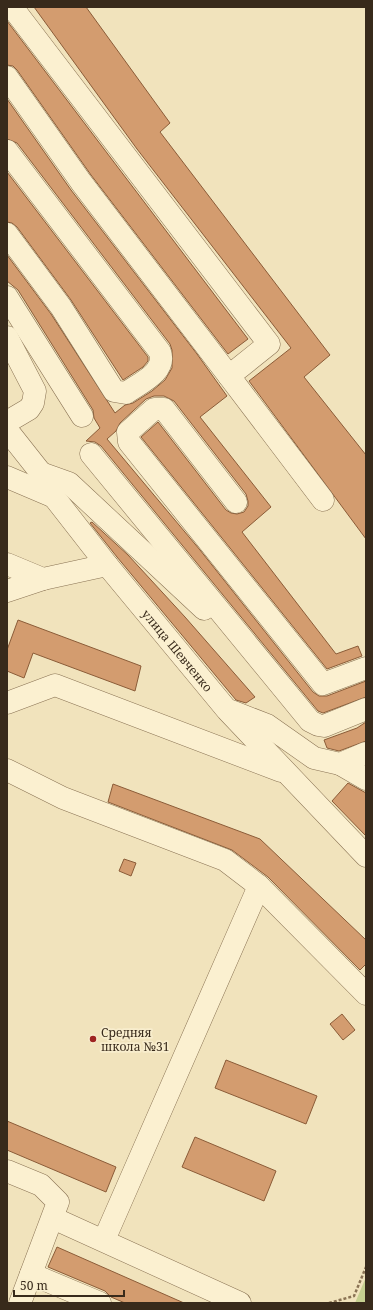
<svg xmlns="http://www.w3.org/2000/svg" width="373" height="1310" viewBox="0 0 373 1310" font-family="'Noto Serif',serif">
	<style>
		.green { fill: #c6d090 }
		.building { fill: #d39c6f; stroke: #8b5c38 }
		.lines { fill: none; stroke-linecap: round; stroke-linejoin: round }
		.minor-casing { stroke: #8a7354; stroke-width: 23 }
		.path { stroke: #8a7354; stroke-width: 2.5; stroke-dasharray: 3 2; stroke-linecap: butt }
		.minor { stroke: #fbf0d0; stroke-width: 22 }
		.poi-dot { fill: #9e2320; stroke: #f8edcd; stroke-width: 1.5 }
		.labels { text-anchor: middle; dominant-baseline: central; stroke-width: 3.5; stroke-linejoin: round; paint-order: stroke }
		.street-label { font-size: 12px; fill: #382a1b; stroke: #f8edcd }
		.poi-label { font-size: 12px; fill: #382a1b; stroke: #f8edcd; text-anchor: start }
	</style>
	<rect width="100%" height="100%" fill="#f1e3bc"/>
	<path class="green" d="M366 1277V1303H355Z"/>
	<path class="building" d="M34 7H86L170 123 160 132 330 355 304 377 366 455V539L249 381 291 348 137 149Z
		M7 21 248 339 228 354 91 175 17 70 13 66 7 65Z
		M7 99 71 190 197 354 227 396 200 417 271 507 242 532 336 654 358 646 362 656 327 669 141 437 158 422 226 510 231 513 237 514 244 512 248 506V501L246 494 174 401 164 396H154L146 399 120 423 116 431 107 439 200 550 313 692 319 696H327L366 681V697L323 713 318 711 101 446 95 442 86 441 100 428 94 418 93 410 18 290 7 281V255L51 314 115 413 125 405 133 403 152 391 165 380 172 368V350L170 344 17 143 7 139Z
		M7 172 148 357V361L143 367 123 380 71 300 17 227 12 223 7 222Z
		M92 522 128 555 185 617 255 697 246 703 236 700 117 557 90 523Z
		M18 620 141 666 135 691 33 653 24 678 7 671V650Z
		M366 722V741L339 751 327 748 324 740 357 728Z
		M348 783 366 793V836L332 801Z
		M113 784 260 839 366 940V964L360 970 268 877 232 850 108 802Z
		M124 859 136 863 131 876 119 871Z
		M342 1014 355 1030 343 1040 330 1024Z
		M226 1060 317 1096 306 1124 215 1088Z
		M7 1121 116 1167 106 1192 7 1150Z
		M195 1137 276 1171 264 1201 182 1167Z
		M57 1247 184 1303H125L111 1297 105 1291 48 1267Z"/>
	<g class="lines">
		<g class="minor-casing">
			<g id="minor">
				<path d="M12 7 269 344 229 376 323 500"/>
				<path d="M7 77 81 182 229 376"/>
				<path d="M7 151 160 352C167 372 140 383 126 393L114 391 61 307 7 234"/>
				<path d="M7 297 82 416"/>
				<path d="M7 337 35 391 33 403 29 409 7 422"/>
				<path id="s1" d="M7 430 41 473 54 497 107 565 227 710 366 856"/>
				<path d="M91 454 310 721 318 725 324 726 366 709"/>
				<path d="M41 473 69 483 204 609"/>
				<path d="M7 477 54 497"/>
				<path d="M236 502 164 409H154L128 432 129 442 323 684 366 668"/>
				<path d="M7 564 43 579 107 565"/>
				<path d="M7 591 43 579"/>
				<path d="M7 703 55 685 281 771"/>
				<path d="M231 711 267 725 314 758 340 764 366 753"/>
				<path d="M340 764 366 779"/>
				<path d="M7 770 63 798 225 860 259 886 104 1240"/>
				<path d="M259 886 366 994"/>
				<path d="M7 1171 41 1185 58 1202 20 1303"/>
				<path d="M53 1218 240 1303"/>
				<path d="M31 1274 100 1303"/>
			</g>
		</g>
		<path class="path" d="M329 1303 354 1296 366 1267"/>
		<use href="#minor" class="minor"/>
	</g>
	<circle class="poi-dot" cx="93" cy="1039" r="4"/>
	<g class="labels">
		<g class="street-label">
			<text stroke="none"><textPath href="#s1" startOffset="279">улица Шевченко</textPath></text>
		</g>
		<g class="poi-label">
			<text x="101" y="1032">Средняя<tspan x="101" dy="14">школа №31</tspan></text>
		</g>
	</g>
	<rect width="373" height="1310" fill="none" stroke="#382a1b" stroke-width="16"/>
	<path d="M14 1290v6h110v-6" fill="none" stroke="#382a1b" stroke-width="2"/>
	<text x="20" y="1290" font-size="12" fill="#382a1b" stroke="#f8edcd" stroke-width="3" paint-order="stroke">50 m</text>
</svg>
